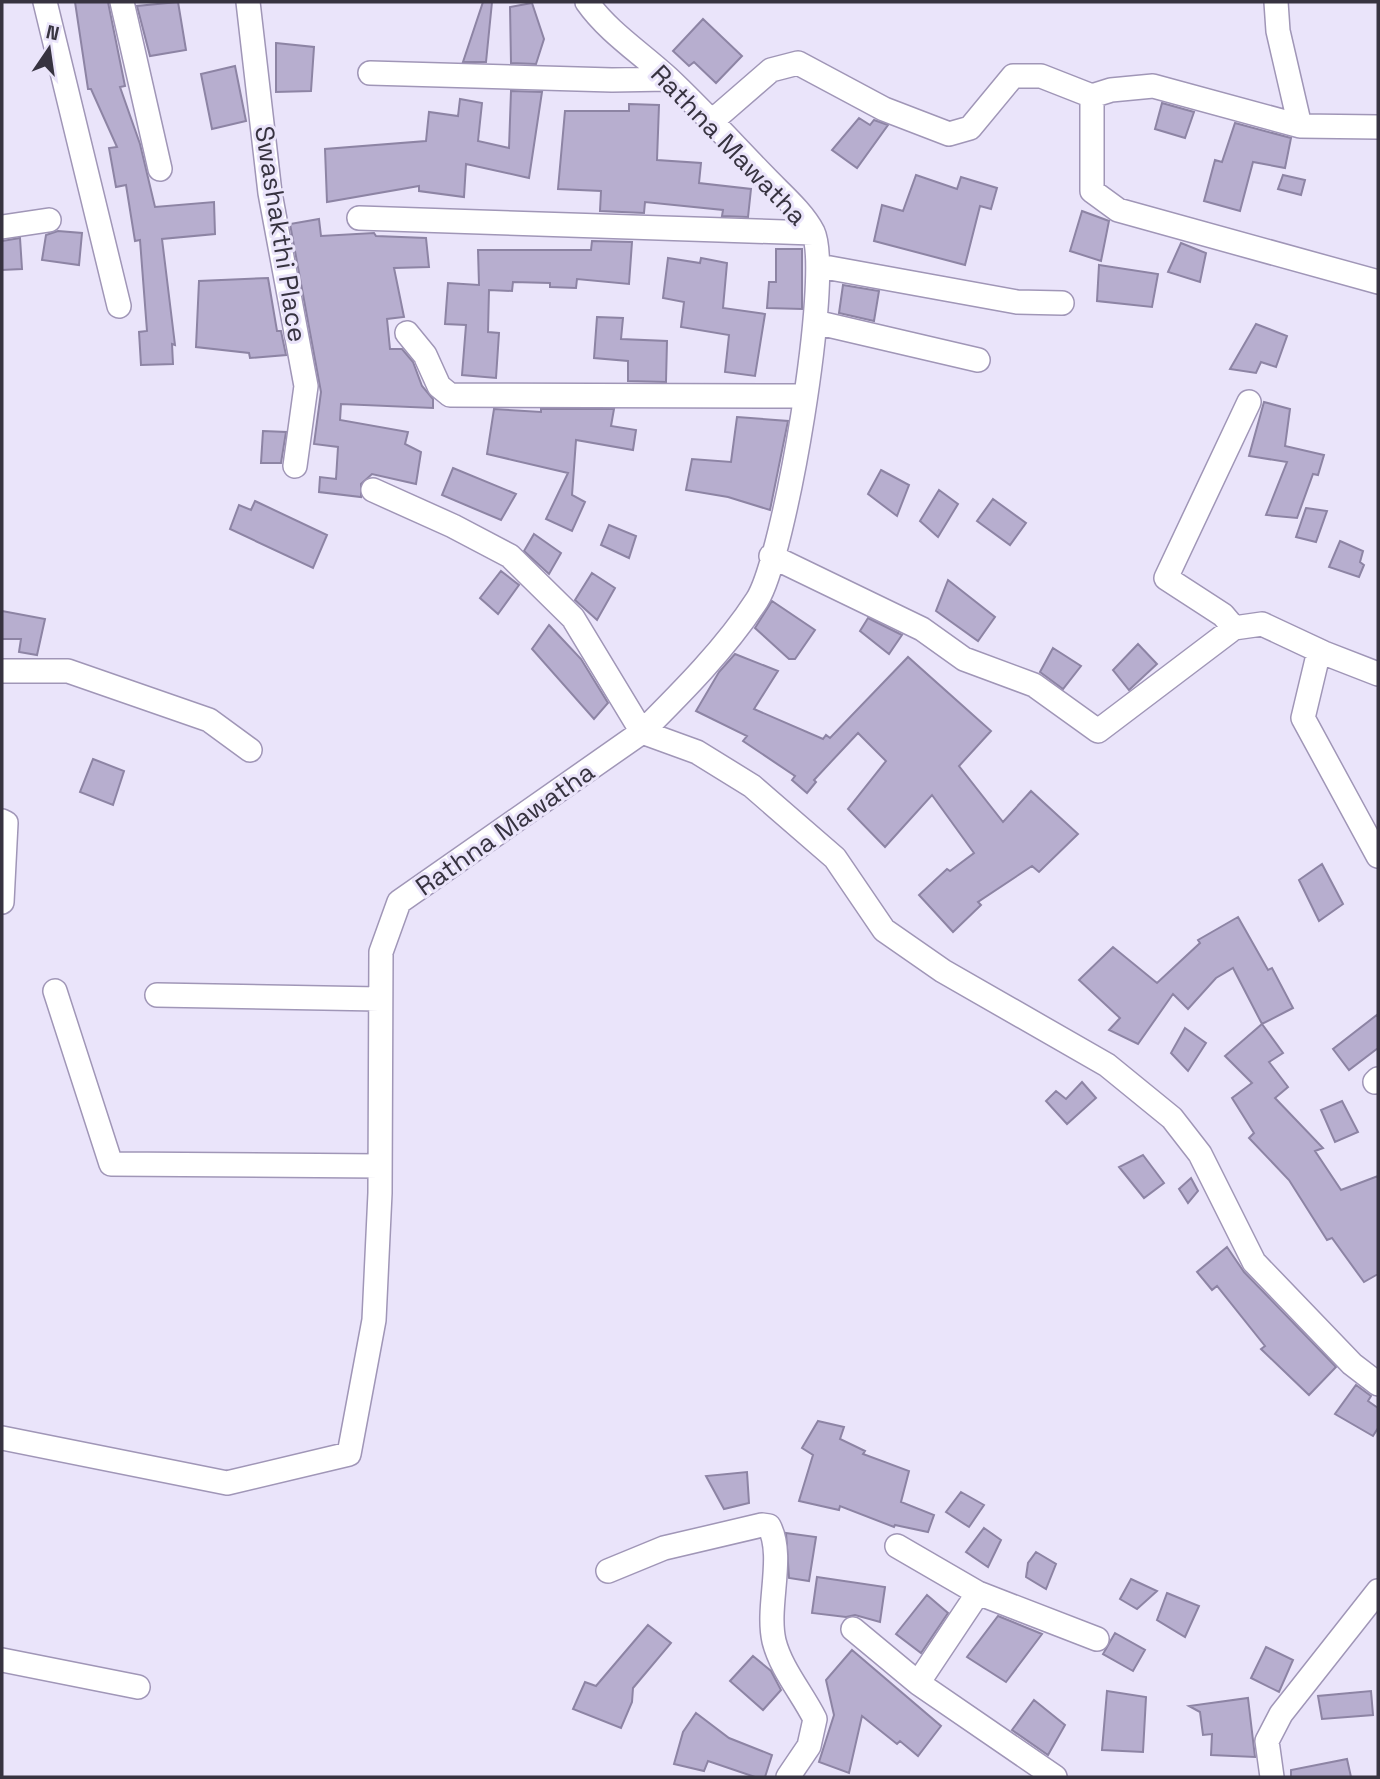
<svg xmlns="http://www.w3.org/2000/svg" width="1380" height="1779" viewBox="0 0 1380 1779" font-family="'Space Grotesk',sans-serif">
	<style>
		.building { fill: #b7aecf; stroke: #8d84a4; stroke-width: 2 }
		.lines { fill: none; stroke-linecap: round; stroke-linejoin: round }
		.minor-casing { stroke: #a096b7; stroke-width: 26 }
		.minor { stroke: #fff; stroke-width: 23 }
		.labels { text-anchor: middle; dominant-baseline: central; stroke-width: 6; stroke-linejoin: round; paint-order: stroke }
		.street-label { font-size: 26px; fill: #373340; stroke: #eae4fa }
	</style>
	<rect width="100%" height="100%" fill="#eae4fa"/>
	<path class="building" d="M75 2H108L125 86 120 87 140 144 155 207 214 202 215 234 162 239 175 345 172 344 173 364 141 365 139 332 147 331 140 240 135 241 126 185 116 187 109 148 117 147 91 89H88Z
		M178 2 186 50 150 56 137 6Z
		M483 2H492L486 62H463Z
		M532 3 544 39 536 64 511 63 510 7Z
		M703 19 742 56 716 83 694 62 689 66 673 51Z
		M276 43 314 47 311 91 276 92Z
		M235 66 246 121 212 129 201 74Z
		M511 91 542 92 529 178 466 164 464 197 419 191V186L327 202 325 149 426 141 429 112 458 116 460 99 482 103 478 141 509 148Z
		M1162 103 1194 112 1185 138 1155 129Z
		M629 104 659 105 657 160 701 163 699 183 751 189 748 217 722 216 723 210 645 202 644 213 600 211 601 191 558 189 565 111H629Z
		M859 118 870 125 874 120 888 125 857 168 832 150Z
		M1235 123 1291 138 1285 168 1253 162 1240 211 1204 201 1215 160 1222 162Z
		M916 175 957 189 961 177 997 188 991 209 980 206 965 265 874 241 882 205 903 211Z
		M1283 175 1305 180 1301 195 1278 189Z
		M1082 211 1109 221 1101 261 1070 251Z
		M319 219 321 236 374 233 376 236 426 238 429 267 394 268 404 317 387 319 390 349H402L413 362 422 386 433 399V408L341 404 340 420 408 432 405 444 421 452 416 484 372 474 361 484V497L319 492 320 477 336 479 338 447 314 444 321 392 290 224Z
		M58 231 82 233 79 265 42 260 46 235Z
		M20 238 22 269 2 270V241Z
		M592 241 632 242 629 284 577 279 576 288 550 287V283L513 282 512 291 489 290 488 332 499 333 496 378 462 375 466 325 445 324 448 283 479 285 478 250H591Z
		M1181 243 1206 253 1200 282 1168 272Z
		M776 249H802V309L767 308 769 282H776Z
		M668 258 700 263 701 258 727 263 723 308 765 314 755 376 725 372 729 335 681 327 684 302 663 298Z
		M1099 265 1158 274 1152 307 1097 301Z
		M268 278 277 331H281L286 355 250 358 249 353 196 347 199 281Z
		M843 285 879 291 874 321 839 313Z
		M597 317 623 318 621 339 667 341 666 382 628 381V361L594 358Z
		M1256 324 1287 336 1276 367 1261 362 1256 373 1230 369Z
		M1264 402 1290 409 1285 446 1324 455 1318 475 1313 474 1297 518 1266 515 1287 462 1249 456Z
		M494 409 541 412V409H614L611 426 636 430 633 450 576 440 572 495 585 502 572 531 546 519 568 473 487 454Z
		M737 417 788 421 770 510 728 497 686 490 692 459 731 462Z
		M263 431 286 432 281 463H261Z
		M453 468 516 494 501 520 442 495Z
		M881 470 909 485 897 516 868 494Z
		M939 490 958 504 938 537 920 521Z
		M993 499 1026 523 1010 545 977 521Z
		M255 501 327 535 313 568 230 529 239 505 251 510Z
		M1306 508 1327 511 1316 542 1296 537Z
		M609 525 636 536 629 558 601 545Z
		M534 534 561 553 549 574 524 551Z
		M1340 541 1363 551 1360 562 1364 565 1359 577 1329 567Z
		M501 571 519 585 498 614 480 598Z
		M592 573 615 588 597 620 575 600Z
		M948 580 995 617 978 641 936 611Z
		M772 601 815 630 795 659H789L755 628Z
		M2 611 45 619 37 655 19 652 21 639H2Z
		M868 618 902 635 889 654 860 631Z
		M549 625 581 659 608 703 594 719 532 649Z
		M1138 644 1157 664 1129 690 1113 670Z
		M1053 648 1081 666 1063 689 1040 672Z
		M735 654 778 671 754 709 823 739 826 735 830 738 908 657 991 731 959 766 1003 822 1031 791 1078 834 1039 872 1032 866 978 902 981 905 953 932 919 895 947 869 950 871 974 853 932 795 885 847 848 809 886 761 858 733 814 780 816 782 807 793 792 780 795 776 743 741 747 736 696 711 719 672Z
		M93 759 124 771 113 805 80 792Z
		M1322 864 1343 904 1319 921 1299 880Z
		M1238 917 1268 970 1272 968 1293 1008 1262 1024 1233 968 1216 978 1188 1009 1173 994 1138 1044 1109 1030 1120 1018 1079 980 1113 947 1157 983 1200 943 1198 940Z
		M1378 1014V1048L1349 1070 1333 1049Z
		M1262 1024 1283 1053 1269 1062 1288 1087 1275 1098 1323 1148 1315 1151 1341 1190 1378 1176V1274L1364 1282 1332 1238 1327 1240 1289 1180 1249 1138 1254 1133 1232 1098 1252 1083 1225 1056Z
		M1185 1028 1206 1043 1188 1071 1171 1053Z
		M1082 1082 1096 1098 1067 1124 1046 1101 1056 1091 1066 1099Z
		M1342 1101 1358 1132 1335 1142 1321 1110Z
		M1143 1155 1164 1183 1144 1198 1119 1167Z
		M1191 1178 1198 1191 1188 1203 1179 1189Z
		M1227 1247 1244 1272 1336 1367 1309 1395 1261 1349 1265 1346 1217 1286 1212 1290 1197 1272Z
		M1356 1385 1371 1396 1368 1401 1378 1408V1428L1373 1436 1335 1414Z
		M818 1421 844 1427 840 1439 865 1451 863 1454 909 1471 901 1502 934 1515 928 1532 895 1525 894 1527 840 1506 839 1510 799 1501 813 1455 802 1448Z
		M747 1472 749 1503 724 1509 706 1476Z
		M961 1492 984 1505 969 1527 946 1512Z
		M984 1528 1001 1540 988 1567 966 1552Z
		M786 1533 816 1537 809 1581 789 1578Z
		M1036 1552 1056 1564 1046 1589 1026 1577 1028 1563Z
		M817 1577 885 1587 880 1622 855 1615 846 1617 812 1613Z
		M1131 1579 1157 1591 1137 1609 1120 1599Z
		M1167 1593 1199 1606 1185 1637 1157 1620Z
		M927 1595 948 1613 921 1653 896 1634Z
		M998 1616 1042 1634 1006 1682 967 1657Z
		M648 1625 671 1643 633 1688 632 1702 621 1728 573 1709 585 1682 596 1686Z
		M1115 1633 1145 1650 1133 1671 1103 1654Z
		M1266 1647 1293 1660 1279 1692 1251 1678Z
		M852 1650 941 1726 918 1756 900 1741 897 1744 862 1716 849 1773 819 1762 834 1715 826 1680Z
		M753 1656 771 1671 781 1690 763 1710 730 1681Z
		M1107 1691 1146 1697 1143 1752 1102 1750Z
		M1371 1691 1373 1715 1322 1719 1318 1696Z
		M1248 1698 1255 1757 1211 1755 1212 1734 1203 1735 1200 1712 1189 1706Z
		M1034 1700 1065 1725 1048 1755 1012 1730Z
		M696 1713 729 1738 772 1755 765 1777H755L708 1761 704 1771 674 1764 683 1732Z
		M1347 1759 1351 1777H1291V1770Z"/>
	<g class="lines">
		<g class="minor-casing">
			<path id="minor" d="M45 2 119 306
				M122 2 160 169
				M248 2 270 193 306 386 295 466
				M1276 2 1278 31 1300 126
				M370 73 612 80 668 79
				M1092 96V191L1118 210 1378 282
				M711 122 771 70 798 63 884 109 949 134 970 128 1013 76H1041L1092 96 1111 90 1153 86 1300 126 1378 127
				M359 218 813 233
				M2 227 49 220
				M819 266 1017 302 1062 303
				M815 322 978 360
				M407 333 425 355 439 386 450 395 804 396
				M373 490 453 526 510 556 573 618 642 732 697 752 752 786 835 858 884 930 943 971 1107 1065 1172 1118 1200 1154 1254 1262 1352 1364 1378 1384
				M771 556 922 629 964 659 1034 685 1098 731 1234 628 1262 624 1324 653 1378 674
				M1234 628 1223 615 1166 578 1249 402
				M1319 651 1303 718 1378 856
				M2 671H68L209 720 250 750
				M2 821 6 823 2 902
				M55 991 111 1164 380 1166
				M157 995 379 999
				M1375 1082 1378 1079
				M2 1438 227 1483 349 1454 374 1320 380 1193 381 952 399 902 642 732C682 692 726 648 757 600 784 559 833 274 813 232 802 211 780 193 764 176 732 143 701 109 668 78 641 53 608 32 587 2
				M897 1546 978 1593
				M608 1571 664 1548 762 1525 769 1526C785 1556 766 1606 774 1641 781 1669 802 1693 815 1719L809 1746 788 1777
				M853 1629 918 1683 1055 1777
				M2 1660 138 1687
				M918 1683 978 1593 1097 1639
				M1272 1777 1267 1741 1281 1714 1378 1591"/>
		</g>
		<use href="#minor" class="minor"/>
	</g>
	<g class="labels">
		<g class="street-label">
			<text transform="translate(729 145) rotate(46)">Rathna Mawatha</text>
			<text transform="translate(281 234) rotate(81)">Swashakthi Place</text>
			<text transform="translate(505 829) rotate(-35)">Rathna Mawatha</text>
		</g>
	</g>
	<rect width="1380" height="1779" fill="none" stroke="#373340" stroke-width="7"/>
	<g transform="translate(49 49) rotate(13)" stroke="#eae4fa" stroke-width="5" paint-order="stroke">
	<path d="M0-5L12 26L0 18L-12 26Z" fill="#373340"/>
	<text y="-10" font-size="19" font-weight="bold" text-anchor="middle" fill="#373340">N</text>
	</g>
</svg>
